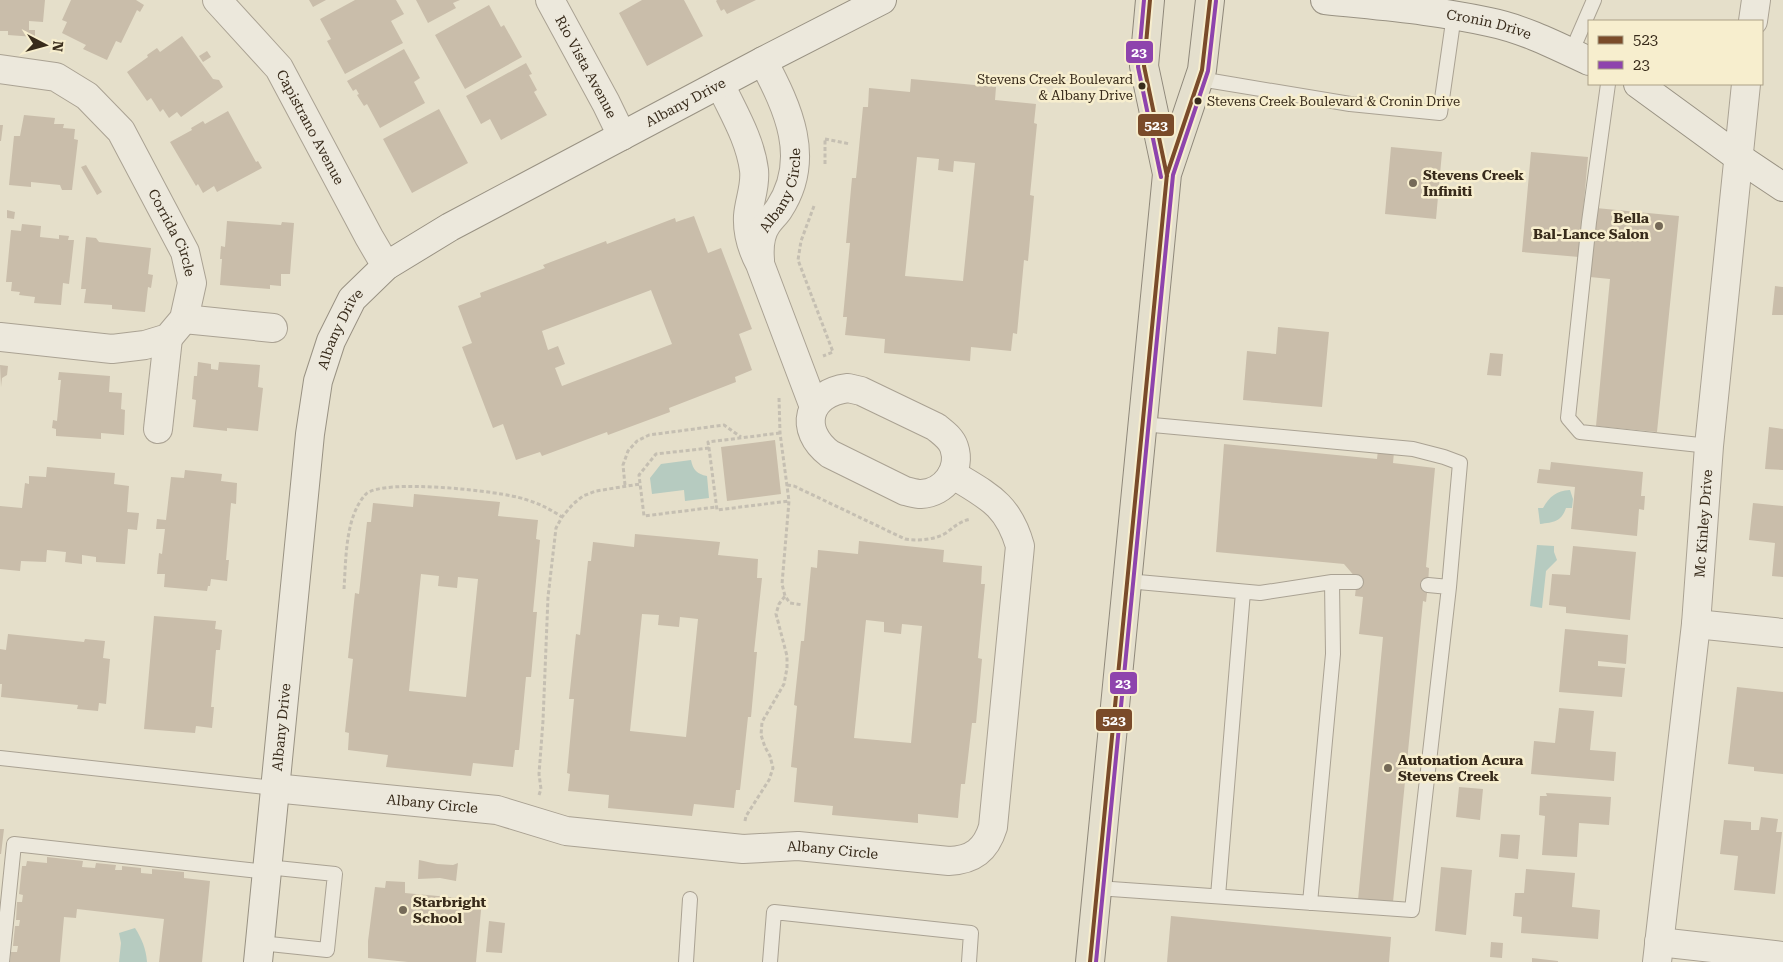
<svg xmlns="http://www.w3.org/2000/svg" width="1783" height="962" viewBox="0 0 1783 962" font-family="'Roboto Serif',serif">
	<style>
		.water { fill: #b6cbc0 }
		.building { fill: #c9bdaa; fill-rule: evenodd }
		.lines { fill: none; stroke-linecap: round; stroke-linejoin: round }
		.lane-casing { stroke: #aaa293; stroke-width: 16 }
		.street-casing { stroke: #aaa293; stroke-width: 30 }
		.secondary-casing { stroke: #999283; stroke-width: 30 }
		.primary-casing { stroke: #8f887a; stroke-width: 30 }
		.path { stroke: #c5bfb2; stroke-width: 3; stroke-dasharray: 4 2.5; stroke-linecap: butt }
		.lane { stroke: #ece8dc; stroke-width: 14 }
		.street { stroke: #ece8dc; stroke-width: 28 }
		.secondary { stroke: #ece8dc; stroke-width: 28 }
		.primary { stroke: #e4dfcd; stroke-width: 28 }
		.bus-1-casing { stroke: #f7eece; stroke-width: 8 }
		.bus-2-casing { stroke: #f7eece; stroke-width: 8 }
		.bus-1 { stroke: #7a4b2a; stroke-width: 4 }
		.bus-2 { stroke: #8e44ad; stroke-width: 4 }
		.bus-dot { fill: #382b1b; stroke: #f7eece; stroke-width: 2 }
		.poi-dot { fill: #756a58; stroke: #f7eece; stroke-width: 2 }
		.labels { text-anchor: middle; dominant-baseline: central; stroke-width: 5; stroke-linejoin: round; paint-order: stroke }
		.bus-label { font-size: 13px; fill: #382b1b; stroke: #f7eece; text-anchor: end }
		.street-label { font-size: 14px; fill: #382b1b; stroke: #f7eece }
		.poi-label { font-size: 14px; font-weight: bold; fill: #382b1b; stroke: #f7eece; text-anchor: start }
		.line-badge { stroke: #f7eece; stroke-width: 2 }
		.badge-label { font-size: 14px; text-anchor: middle; font-weight: bold; fill: #fff }
	</style>
	<rect width="100%" height="100%" fill="#e5dfca"/>
	<path class="water" d="M691 460C693 470 697 474 707 476L709 498 685 501 684 490 652 494 650 478 661 464Z
		M1570 490 1573 499 1572 508H1566C1561 522 1554 522 1540 524L1538 508H1543C1550 496 1556 491 1570 490Z
		M1537 545 1554 546V552L1557 560 1546 571 1542 608 1530 606Z
		M135 928C142 939 146 949 147 962H119L121 943 119 933Z"/>
	<path class="building" d="M0 0H45L43 22 29 21V30H35V37L8 35V31H0Z
		M71 0H136L144 5 140 12 137 10 121 43 116 41 107 60 83 49 86 45 62 33 67 22 62 20Z
		M309 0H326L313 7Z
		M355 0H396L404 14 391 21 403 43 345 74 327 41 331 39 320 19Z
		M416 0H460L453 3 456 8 428 23Z
		M642 0H684L703 36 647 66 619 13Z
		M717 0H756L727 14 724 9 721 11 716 1Z
		M489 5 501 27 504 25 522 57 465 89 435 35Z
		M182 36 213 79 219 80 223 87 181 117 177 112 169 118 163 109 160 112 151 98 147 101 127 72 148 57 147 55 157 48 160 52Z
		M404 49 420 78 414 82 425 103 380 128 367 104 364 106 357 95 359 94 356 89 353 91 347 81Z
		M207 51 211 57 203 62 199 56Z
		M526 63 532 74 529 75 537 90 534 92 547 115 501 140 490 119 481 124 466 96Z
		M911 79 996 87 995 100 1036 104 1034 123 1037 124 1030 195 1034 196 1028 261 1024 260 1017 334 1013 333 1011 351 971 347 970 361 884 353 885 339 845 335 847 317H843L850 243H846L852 178H856L863 107H868L869 88 910 92ZM917 157 939 159 938 170 953 172 954 161 975 163 963 281 905 276Z
		M439 109 468 163 412 193 383 139Z
		M228 111 256 162 258 161 262 168 217 192 214 186 203 193 198 184 196 186 170 142 192 130 191 128 203 121 205 124Z
		M24 115 55 118 54 124H64L63 128 75 129 74 139 78 140 72 190H62L60 185 31 182V187L9 185 14 136H20Z
		M0 125H3L1 141H0Z
		M1391 147 1442 152 1436 219 1385 214Z
		M1531 152 1588 157 1579 257 1522 252Z
		M86 165 102 192 97 195 81 167Z
		M1596 208 1679 216 1657 432 1596 426 1610 279 1590 277Z
		M7 210 15 212 14 219 7 218Z
		M694 216 708 253 721 248 752 329 739 334 752 370 735 377 736 382 669 408 670 412 608 435 607 432 542 456 540 452 516 460 503 424 493 428 462 347 472 343 458 306 481 297 480 293 545 268 543 265 606 241 607 244 675 218 676 222ZM651 290 672 344 562 386 555 368 565 364 558 346 548 350 542 331Z
		M227 221 281 225 282 222 294 223 290 274H281V286L270 285V289L220 285 222 259H220L221 246 225 247Z
		M22 224 41 226 40 237 59 239V235L69 236 68 240H74L69 284 63 283 61 305 34 303 35 297 19 295 20 292 11 291 12 282H6L11 230 21 231Z
		M86 237 96 238 99 242 151 248 148 274 153 275 151 288 148 287 145 312 112 309V305L84 303 86 289H81Z
		M1775 286 1783 287V315H1772Z
		M1278 327 1329 332 1322 407 1243 400 1247 351 1276 354Z
		M1490 353 1503 354 1501 376 1487 375Z
		M198 362 211 364V369L218 370 219 362 260 365 258 387 263 388 258 431 227 428V431L193 427 196 400 192 399 194 376H197Z
		M0 365 8 366 7 375 2 378 1 387Z
		M59 372 110 376 109 392 122 393 121 409 125 410 124 435 101 433V439L56 436V429L52 428 53 420 57 421 61 380H58Z
		M1769 427 1783 429V470L1765 469Z
		M775 440 781 494 727 501 721 447Z
		M1224 444 1377 459 1378 450 1394 452 1393 463 1435 468 1426 567 1429 568 1428 585 1426 602 1423 601 1393 902 1358 900 1383 637 1359 634 1363 597 1355 596 1357 579 1344 564 1216 552Z
		M1551 462 1643 472 1641 496H1645L1644 510 1639 509 1637 536 1571 529 1575 487 1537 483 1539 469 1550 470Z
		M47 467 115 473 114 484 129 486 127 512 139 513 137 530 128 529 125 564 96 562V557L82 555V564L65 562 66 552 47 550 46 562 21 561 20 571 0 569V506L22 508 25 483 29 484V476L46 477Z
		M185 470 222 474 221 481 237 483 236 504 231 503 226 560H229L227 581 211 579 210 586H208L207 591 164 587 165 574H157L159 553 162 554 165 529H156L157 519 166 520 171 477 184 478Z
		M414 494 500 502 498 516 538 520 536 539 540 540 533 612H537L531 677H526L519 750H515L513 767 473 763 471 776 386 767 388 755 348 750 349 733 345 732 353 659 348 658 355 593 359 594 367 522H371L373 503 413 507ZM421 574 439 576 438 586 457 588 458 577 478 579 466 697 409 691Z
		M1753 503 1783 506V577L1772 576 1775 543 1749 540Z
		M635 534 720 542 718 555 758 559 757 578H762L754 652H757L751 717H748L740 790H736L734 808 694 804 692 816 608 808 609 795 568 791 570 774 567 773 574 699H569L576 634 580 635 588 561H591L593 542 634 547ZM642 614 659 615 658 625 679 627 680 617 698 619 686 737 630 731Z
		M859 541 944 550 943 562 982 566 981 584H985L978 658 982 659 976 723H972L965 784H961L958 818 918 814V823L832 815 833 806 794 802 797 768 791 767 797 706 794 705 801 641H804L811 567 817 568 818 550 858 554ZM866 620 884 622V632L901 634 902 624 922 626 911 743 854 738Z
		M1573 546 1636 552 1630 620 1566 613V607L1549 605 1552 574 1570 575Z
		M154 616 216 621 215 629 222 630 220 650H216L211 707H214L212 728 196 726 195 733 144 729Z
		M1565 629 1628 635 1626 664 1598 661V666L1625 668 1622 697 1559 692Z
		M8 634 84 642 85 639 105 641 103 658 110 659 106 704 99 703 98 711 77 709 78 705 1 697 2 684H0V649L6 650Z
		M1737 687 1783 692V774L1754 771V767L1728 764Z
		M1559 708 1594 711 1590 750 1616 752 1614 781 1531 774 1534 741 1555 743Z
		M1459 787 1483 789 1480 820 1456 817Z
		M1546 793 1611 797 1609 825 1579 823 1577 857 1542 855 1545 816 1539 815 1540 796H1547Z
		M1761 817 1778 819 1776 832H1782L1775 894 1734 890 1738 856 1720 854 1724 820 1751 822V830H1759Z
		M0 829H4L1 854H0Z
		M1501 834 1520 835 1518 859 1499 857Z
		M47 857 83 861 82 867 95 868 96 863 116 865 115 870H122V866L141 868V873L152 874V869L184 872V878L210 881 202 962H159L164 919 77 909 76 918 64 917 60 962H10L11 952H17L18 946H13L15 926H19L20 920H16L17 902H22L23 895 19 894 22 866H26L27 861 47 863Z
		M419 860 437 864 453 865 458 863 456 881 440 878 418 879Z
		M1441 867 1472 870 1466 935 1435 931Z
		M1526 869 1575 873 1572 907 1600 910 1598 939 1521 933 1522 917 1513 916 1515 893H1524Z
		M386 881 405 882V893L482 900 476 962H408L368 958V941L375 887 385 888Z
		M1171 916 1391 937 1389 962H1167Z
		M489 921 505 923 502 953 486 952Z
		M1491 942 1503 943 1502 958 1490 957Z
		M1532 958 1558 961V962H1532Z"/>
	<g class="lines">
		<g class="lane-casing">
			<path id="lane" d="M1571 53 1594 0
				M1200 79 1350 104 1440 113 1454 15
				M1608 84 1589 222 1568 418 1580 432 1709 446
				M1127 581 1260 593 1332 582H1356
				M1428 585 1449 587
				M0 758 274 788
				M1097 888 1412 910 1449 587 1460 463 1444 457 1413 449 1142 424
				M1218 896 1243 592
				M1310 903 1333 654 1332 582
				M260 943 327 950 335 874 267 867
				M2 962 14 844 267 872
				M686 962 690 899
				M770 962 774 912 971 933 969 962"/>
		</g>
		<g class="street-casing">
			<g id="street">
				<path id="s1" d="M217 0 279 68 369 237 386 266"/>
				<path id="s2" d="M550 0 606 103 622 136"/>
				<path d="M1753 21 1756 0"/>
				<path id="s3" d="M0 69 56 77 87 96 121 131 185 252 192 283 184 319 168 338 145 345 112 349 0 337"/>
				<path d="M720 84C733 112 750 139 754 170 756 186 749 201 748 216 747 234 752 249 760 264L814 407"/>
				<path id="s4" d="M760 260C759 248 760 234 767 224 771 218 776 214 779 209 812 159 788 108 763 61"/>
				<path d="M184 319 273 328"/>
				<path d="M848 388 861 391 936 427C943 433 951 438 954 447 962 470 944 493 921 494 916 494 910 492 905 491L830 454C798 430 807 393 848 388Z"/>
				<path d="M158 429 168 338"/>
				<path d="M1696 624 1783 633"/>
				<path id="s5" d="M274 788 497 810 566 831 743 849 798 846 949 861C973 860 986 850 993 827L1020 546C1008 504 988 496 952 474"/>
				<path d="M1659 942 1783 956"/>
				<path id="s6" d="M1657 962 1696 624 1709 446 1746 84"/>
			</g>
		</g>
		<g class="secondary-casing">
			<g id="secondary">
				<path id="s7" d="M1325 0C1380 6 1435 10 1489 22 1524 29 1557 46 1589 61"/>
				<path d="M1638 84 1738 157 1783 187"/>
				<path id="s8" d="M258 962 310 434 318 381 331 341 352 299 386 266 450 227 763 61 882 0"/>
			</g>
		</g>
		<g class="primary-casing">
			<path id="primary" d="M1150 0 1144 66 1167 174
				M1090 962 1167 174 1202 70 1210 0"/>
		</g>
		<path class="path" d="M825 139 850 144
			M825 164V139
			M814 206 801 241 798 260 833 352 823 356
			M779 398 780 433 789 501 782 584 785 596 790 603 803 605
			M780 433 708 442 709 448 717 510 789 501
			M709 448 656 454 639 475 644 516 716 507
			M625 485 623 465 628 451 637 441 649 435 724 425 741 437
			M787 485 794 486 905 539C919 541 934 540 946 533 954 527 960 521 971 519
			M344 589C346 560 345 516 366 494 383 478 501 491 524 499 538 503 550 509 562 517
			M539 795 541 789 539 774 543 721 548 597 556 528 562 517 573 504 583 496 596 491 640 484
			M745 821 746 816 769 780 773 768 770 756 765 747 761 735 762 722 784 684 787 668V656L776 614 779 604 785 596"/>
		<use href="#lane" class="lane"/>
		<use href="#street" class="street"/>
		<use href="#secondary" class="secondary"/>
		<use href="#primary" class="primary"/>
		<g class="bus-1-casing">
			<path id="bus-1" d="M1150 0 1144 66 1167 176
				M1090 962 1167 174 1202 70 1210 0"/>
		</g>
		<g class="bus-2-casing">
			<path id="bus-2" d="M1144 0 1138 67 1161 177
				M1096 962 1173 175 1208 71 1216 1"/>
		</g>
		<use href="#bus-1" class="bus-1"/>
		<use href="#bus-2" class="bus-2"/>
	</g>
	<g class="bus-dot">
		<circle cx="1142" cy="86" r="4.5"/>
		<circle cx="1198" cy="101" r="4.5"/>
	</g>
	<g class="poi-dot">
		<circle cx="1413" cy="183" r="5"/>
		<circle cx="1659" cy="226" r="5"/>
		<circle cx="1388" cy="768" r="5"/>
		<circle cx="403" cy="910" r="5"/>
	</g>
	<g class="labels">
		<g class="bus-label">
			<text x="1133" y="79">Stevens Creek Boulevard<tspan x="1133" dy="16">&amp; Albany Drive</tspan></text>
			<text x="1207" y="101" text-anchor="start">Stevens Creek Boulevard &amp; Cronin Drive</text>
		</g>
		<g class="street-label">
			<text stroke="none"><textPath href="#s7" startOffset="166">Cronin Drive</textPath></text>
			<text stroke="none"><textPath href="#s2" startOffset="76">Rio Vista Avenue</textPath></text>
			<text stroke="none"><textPath href="#s8" startOffset="1062">Albany Drive</textPath></text>
			<text stroke="none"><textPath href="#s1" startOffset="159">Capistrano Avenue</textPath></text>
			<text stroke="none"><textPath href="#s4" startOffset="75">Albany Circle</textPath></text>
			<text stroke="none"><textPath href="#s3" startOffset="256">Corrida Circle</textPath></text>
			<text stroke="none"><textPath href="#s8" startOffset="641">Albany Drive</textPath></text>
			<text stroke="none"><textPath href="#s6" startOffset="441">Mc Kinley Drive</textPath></text>
			<text stroke="none"><textPath href="#s8" startOffset="236">Albany Drive</textPath></text>
			<text stroke="none"><textPath href="#s5" startOffset="159">Albany Circle</textPath></text>
			<text stroke="none"><textPath href="#s5" startOffset="564">Albany Circle</textPath></text>
		</g>
		<g class="poi-label">
			<text x="1423" y="175">Stevens Creek<tspan x="1423" dy="16">Infiniti</tspan></text>
			<text x="1649" y="218" text-anchor="end">Bella<tspan x="1649" dy="16">Bal-Lance Salon</tspan></text>
			<text x="1398" y="760">Autonation Acura<tspan x="1398" dy="16">Stevens Creek</tspan></text>
			<text x="413" y="902">Starbright<tspan x="413" dy="16">School</tspan></text>
		</g>
	</g>
	<g class="line-badge">
		<rect x="1125" y="40" width="29" height="24" rx="5" fill="#8e44ad"/>
		<rect x="1137" y="113" width="38" height="24" rx="5" fill="#7a4b2a"/>
		<rect x="1109" y="671" width="29" height="24" rx="5" fill="#8e44ad"/>
		<rect x="1095" y="708" width="38" height="24" rx="5" fill="#7a4b2a"/>
	</g>
	<g class="badge-label">
		<text x="1139" y="57">23</text>
		<text x="1156" y="130">523</text>
		<text x="1123" y="688">23</text>
		<text x="1114" y="725">523</text>
	</g>
	<rect x="1588" y="20" width="175" height="65" fill="#f7eece" stroke="#aba086"/>
	<rect x="1598" y="36" width="25" height="8" fill="#7a4b2a" stroke="#aba086"/>
	<text x="1633" y="45" font-size="15" fill="#382b1b">523</text>
	<rect x="1598" y="61" width="25" height="8" fill="#8e44ad" stroke="#aba086"/>
	<text x="1633" y="70" font-size="15" fill="#382b1b">23</text>
	<g transform="translate(45 45) rotate(96)" stroke="#f7eece" stroke-width="4" paint-order="stroke">
	<path d="M0-4L9 19L0 12L-9 19Z" fill="#382b1b"/>
	<text y="-8" font-size="14" font-weight="bold" text-anchor="middle" fill="#382b1b">N</text>
	</g>
</svg>
